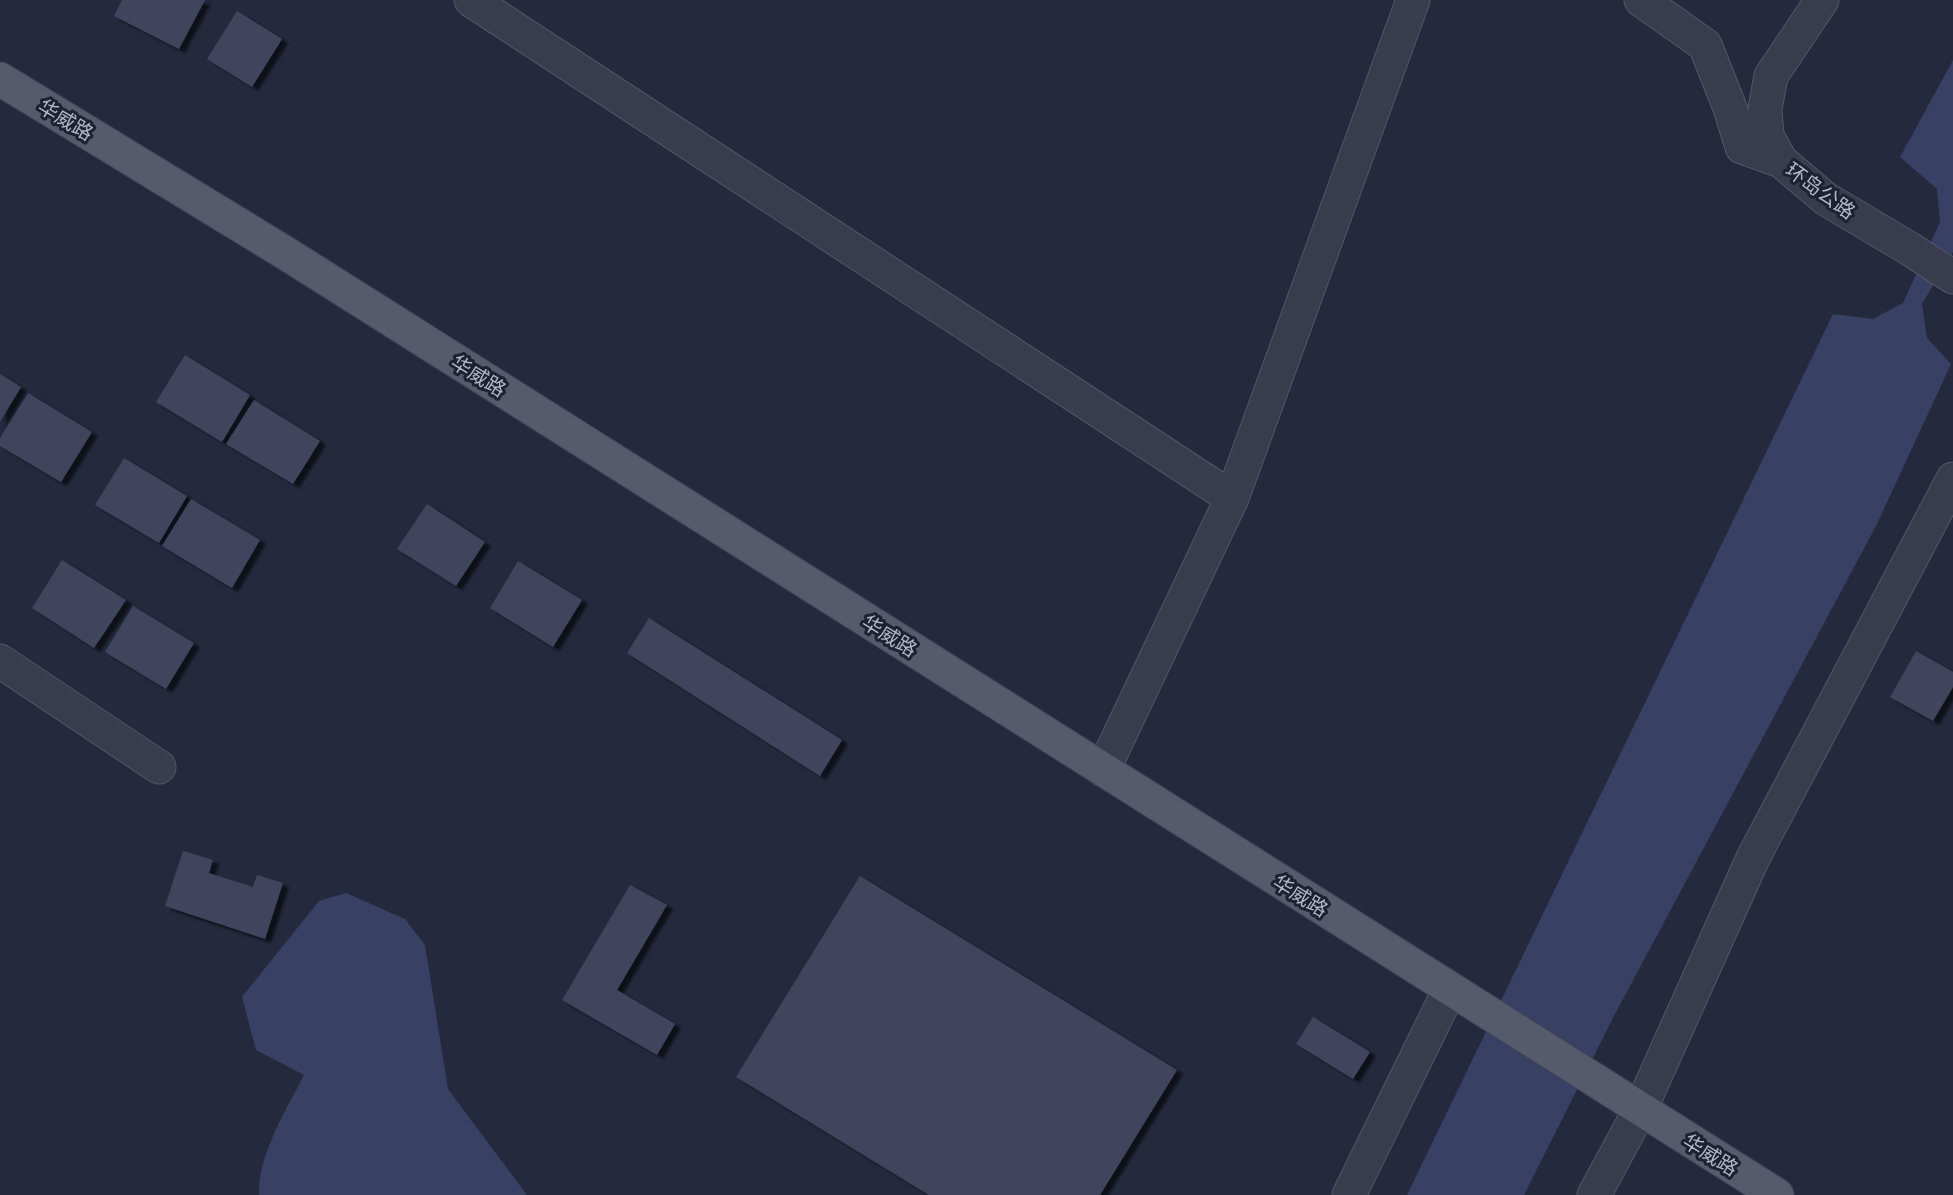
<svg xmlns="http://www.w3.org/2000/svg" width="1953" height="1195" viewBox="0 0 1953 1195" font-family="Barlow,'Noto Sans SC',sans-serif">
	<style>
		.water { fill: #384164 }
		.building { fill: #40455d; filter: url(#shadow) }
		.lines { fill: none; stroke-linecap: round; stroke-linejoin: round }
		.minor-casing { stroke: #535768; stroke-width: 35 }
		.major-casing { stroke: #414556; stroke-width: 35 }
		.minor { stroke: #383c4d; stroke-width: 33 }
		.major { stroke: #565a6d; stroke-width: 33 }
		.labels { text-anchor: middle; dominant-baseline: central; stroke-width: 6; stroke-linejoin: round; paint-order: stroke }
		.street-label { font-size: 20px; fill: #b4b7c8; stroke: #1d2132 }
	</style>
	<defs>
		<filter id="shadow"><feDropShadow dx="6" dy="4" stdDeviation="1.5" flood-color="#0009"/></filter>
	</defs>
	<rect width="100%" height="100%" fill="#24293d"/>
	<path class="water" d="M1953 60V252L1922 304 1927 338 1951 364 1877 524 1615 1014 1524 1195H1407L1833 314 1873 319 1903 303 1940 222 1937 189 1900 157Z
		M346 893 405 919 425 945 448 1089 527 1195H259C257 1157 287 1108 304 1075L256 1050 242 997 319 901Z"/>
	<path class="building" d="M122 0H205L179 49 114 16Z
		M237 11 282 39 252 87 207 59Z
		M185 355 250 395 222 442 156 402Z
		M0 374 21 387 0 422Z
		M28 393 92 432 61 482 0 446V438Z
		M254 400 320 441 293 484 226 444Z
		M124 458 187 496 159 543 95 505Z
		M191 499 260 540 232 588 162 546Z
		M427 504 485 542 456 586 397 549Z
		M62 560 126 600 94 648 32 608Z
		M518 561 582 600 553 647 490 608Z
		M133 606 194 643 166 689 105 652Z
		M649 618 842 740 820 776 627 653Z
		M1916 651 1953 672V687L1933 721 1890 697Z
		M183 851 213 860 209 873 253 887 257 875 283 883 265 939 165 906Z
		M860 876 1177 1070 1100 1195H929L736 1077Z
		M630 885 667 905 617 990 675 1024 657 1055 562 1000Z
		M1313 1017 1370 1052 1353 1079 1296 1044Z"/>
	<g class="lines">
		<g class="minor-casing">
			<path id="minor" d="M471 0 1232 498
				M1641 0 1705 45 1730 108 1742 147 1781 161
				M1822 0 1771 76 1765 109 1767 136 1781 161 1826 199 1910 249 1953 277
				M0 661 159 767
				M1103 770 1232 498 1413 0
				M1349 1195 1450 989
				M1594 1195 1640 1110 1753 858 1953 479"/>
		</g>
		<g class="major-casing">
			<path id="major" d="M0 79 287 254 1777 1195"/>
		</g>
		<use href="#minor" class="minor"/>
		<use href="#major" class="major"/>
	</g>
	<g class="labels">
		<g class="street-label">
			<text transform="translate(66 119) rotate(31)">华威路</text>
			<text transform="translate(1821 190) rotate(36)">环岛公路</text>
			<text transform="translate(479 375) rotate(32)">华威路</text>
			<text transform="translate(890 635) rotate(32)">华威路</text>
			<text transform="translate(1301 895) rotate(32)">华威路</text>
			<text transform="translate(1711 1154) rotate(32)">华威路</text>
		</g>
	</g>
</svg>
